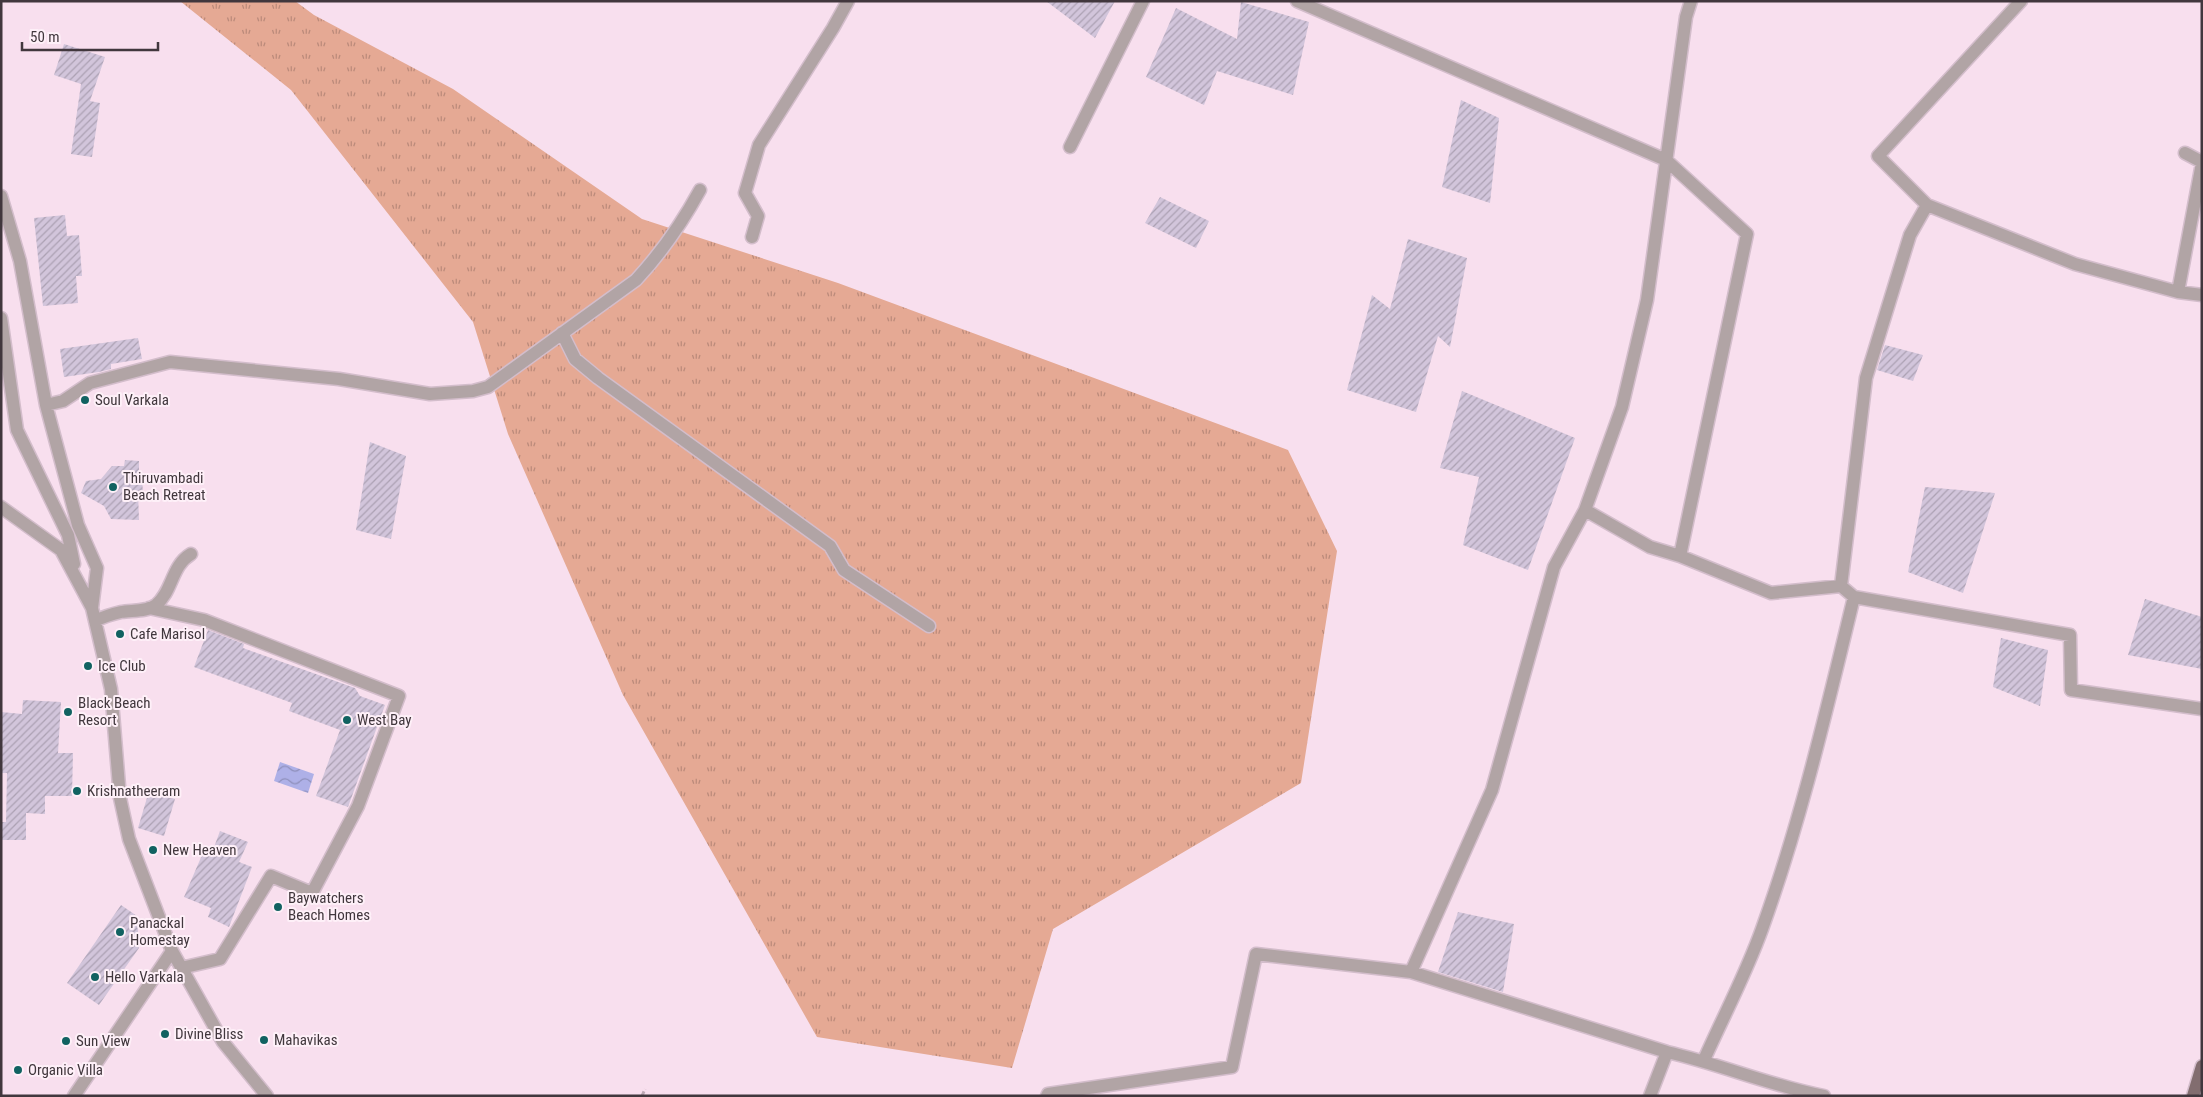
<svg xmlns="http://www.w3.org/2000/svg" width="2203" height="1097" viewBox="0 0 2203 1097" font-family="'Roboto Condensed',sans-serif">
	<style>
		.grass { fill: url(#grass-tufts) }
		.water { fill: url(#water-waves) }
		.building { fill: url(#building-hatch) }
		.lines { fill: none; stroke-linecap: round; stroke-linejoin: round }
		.minor-casing { stroke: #d3bdcb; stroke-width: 15 }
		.major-casing { stroke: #d3bdcb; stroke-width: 15 }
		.path { stroke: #bda9b5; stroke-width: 3; stroke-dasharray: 5 2.5; stroke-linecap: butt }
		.minor { stroke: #b1a4a5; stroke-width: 12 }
		.major { stroke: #826d6f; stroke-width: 12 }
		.poi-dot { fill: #116261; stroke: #fef0f8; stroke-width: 2 }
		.labels { text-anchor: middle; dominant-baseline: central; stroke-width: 4; stroke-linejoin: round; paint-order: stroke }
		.poi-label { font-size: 15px; fill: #41373d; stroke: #fef0f8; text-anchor: start }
	</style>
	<defs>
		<pattern id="grass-tufts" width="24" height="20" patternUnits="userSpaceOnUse" patternTransform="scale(1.25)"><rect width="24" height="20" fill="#e5a994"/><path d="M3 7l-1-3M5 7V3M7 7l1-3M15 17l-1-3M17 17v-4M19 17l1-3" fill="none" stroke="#bb8a7a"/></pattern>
		<pattern id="water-waves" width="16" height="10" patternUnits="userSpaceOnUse" patternTransform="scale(1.25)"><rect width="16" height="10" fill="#aeb0e7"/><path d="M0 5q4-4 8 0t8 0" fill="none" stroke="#8f90bc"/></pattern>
		<pattern id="building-hatch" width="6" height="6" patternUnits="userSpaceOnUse" patternTransform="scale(1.25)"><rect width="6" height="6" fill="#d2c5db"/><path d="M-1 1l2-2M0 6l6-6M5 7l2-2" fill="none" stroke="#aca1b3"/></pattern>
	</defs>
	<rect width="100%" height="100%" fill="#f8dfee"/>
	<path class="grass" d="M180 1H295L314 15 453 89 642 219 838 283 1288 450 1337 551 1301 783 1053 929 1012 1068 817 1037 623 695 508 434 473 322 291 90Z"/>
	<path class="water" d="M280 762 314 774 308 793 274 781Z"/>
	<path class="building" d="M1046 1H1115L1095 38Z
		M1241 2 1309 22 1293 95 1217 71 1204 105 1146 77 1176 8 1237 39Z
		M64 44 105 57 90 101 100 103 92 157 71 154 81 84 54 75Z
		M1461 100 1499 118 1490 203 1442 187Z
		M1160 197 1209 221 1196 248 1145 223Z
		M65 215 67 236 79 235 82 276H76L78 303 43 306 34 218Z
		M1408 239 1467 258 1450 347 1438 336 1416 412 1347 390 1372 295 1390 309Z
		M138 338 142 359 111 364V369L99 372 64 377 60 349Z
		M1885 345 1923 355 1913 381 1877 370Z
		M1462 391 1575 438 1528 570 1463 545 1479 477 1440 468Z
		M370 442 406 456 391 539 356 530Z
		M125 460 139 461V479L142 480 143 492H138L139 520 111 519 104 506 81 493 86 481 101 479 112 466H124Z
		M1925 487 1995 493 1963 593 1908 572Z
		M2145 599 2202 617V669L2128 655Z
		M208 630 244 644 243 648 355 688 360 696 385 705 348 807 316 796 340 730 289 711 292 703 194 667Z
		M2001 638 2048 650 2040 706 1993 687Z
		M23 700 61 702 58 753H73L72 796H45V814L26 813V840H1V822H6L7 773H1V712L22 714Z
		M149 791 175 799 164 836 138 828Z
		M220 831 248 842 239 862 252 867 229 927 208 917 211 908 184 897 205 848 213 850Z
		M121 905 137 916 139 948 99 1005 67 983Z
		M1458 912 1514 924 1503 992 1438 972Z"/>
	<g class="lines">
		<g class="minor-casing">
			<path id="minor" d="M1297 1 1666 160 1747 234 1680 556
				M2021 1 1878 156 1927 205 2075 264 2178 292 2202 295
				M1070 147 1143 1
				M2185 153 2202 162
				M1 196 20 261 46 405 78 525 97 568 92 608
				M752 237 758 216 745 193 759 145 833 28 848 1
				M2178 292 2202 163
				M1 318 17 430 68 535 74 564
				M562 333 575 359 598 378 830 546 844 570 929 626
				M46 405 63 401 90 383 170 362 339 379 430 394 473 391 488 387 636 280C662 252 682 223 700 190
				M1 507 61 550 92 608 111 689 120 798 129 839 172 951 223 1042 267 1096
				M1585 510 1650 547 1680 556 1771 593 1841 586 1854 597 2070 635 2071 690 2202 709
				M1841 586 1866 378 1910 235 1927 205
				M149 608 204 620 399 696 358 806 312 893 271 876 220 959 181 968
				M95 621C103 617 112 614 121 612 131 610 147 612 156 605 173 591 171 566 191 554
				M1411 972 1492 790 1554 567 1585 510 1622 407 1647 300 1686 17 1691 1
				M1704 1060C1723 1017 1746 974 1762 929 1801 821 1827 708 1854 597
				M74 1096 172 951
				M1047 1096 1048 1094 1232 1067 1256 954 1411 972 1667 1052C1720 1064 1771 1086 1824 1096
				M1650 1096 1667 1052"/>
		</g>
		<g class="major-casing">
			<path id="major" d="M2193 1096 2202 1066"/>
		</g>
		<path class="path" d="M642 1096 645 1089"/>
		<use href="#minor" class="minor"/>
		<use href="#major" class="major"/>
	</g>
	<g class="poi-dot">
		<circle cx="85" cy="400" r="5"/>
		<circle cx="113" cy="487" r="5"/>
		<circle cx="120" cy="634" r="5"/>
		<circle cx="88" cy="666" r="5"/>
		<circle cx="68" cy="712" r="5"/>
		<circle cx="347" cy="720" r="5"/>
		<circle cx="77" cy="791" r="5"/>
		<circle cx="153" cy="850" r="5"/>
		<circle cx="278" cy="907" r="5"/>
		<circle cx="120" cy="932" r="5"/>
		<circle cx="95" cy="977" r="5"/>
		<circle cx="165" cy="1034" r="5"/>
		<circle cx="264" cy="1040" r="5"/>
		<circle cx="66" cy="1041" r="5"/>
		<circle cx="18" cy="1070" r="5"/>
	</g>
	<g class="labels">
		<g class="poi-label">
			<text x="95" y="400">Soul Varkala</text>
			<text x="123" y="478">Thiruvambadi<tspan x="123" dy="17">Beach Retreat</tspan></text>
			<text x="130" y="634">Cafe Marisol</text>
			<text x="98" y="666">Ice Club</text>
			<text x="78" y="703">Black Beach<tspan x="78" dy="17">Resort</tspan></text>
			<text x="357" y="720">West Bay</text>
			<text x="87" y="791">Krishnatheeram</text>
			<text x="163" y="850">New Heaven</text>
			<text x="288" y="898">Baywatchers<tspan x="288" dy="17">Beach Homes</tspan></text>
			<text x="130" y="923">Panackal<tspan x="130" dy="17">Homestay</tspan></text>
			<text x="105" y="977">Hello Varkala</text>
			<text x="175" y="1034">Divine Bliss</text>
			<text x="274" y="1040">Mahavikas</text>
			<text x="76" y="1041">Sun View</text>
			<text x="28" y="1070">Organic Villa</text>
		</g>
	</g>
	<rect width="2203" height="1097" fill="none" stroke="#41373d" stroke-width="5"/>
	<path d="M22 42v8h136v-8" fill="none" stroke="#41373d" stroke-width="2.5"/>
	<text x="30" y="42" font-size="15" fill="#41373d" stroke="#fef0f8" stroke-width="4" paint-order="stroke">50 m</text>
</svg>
